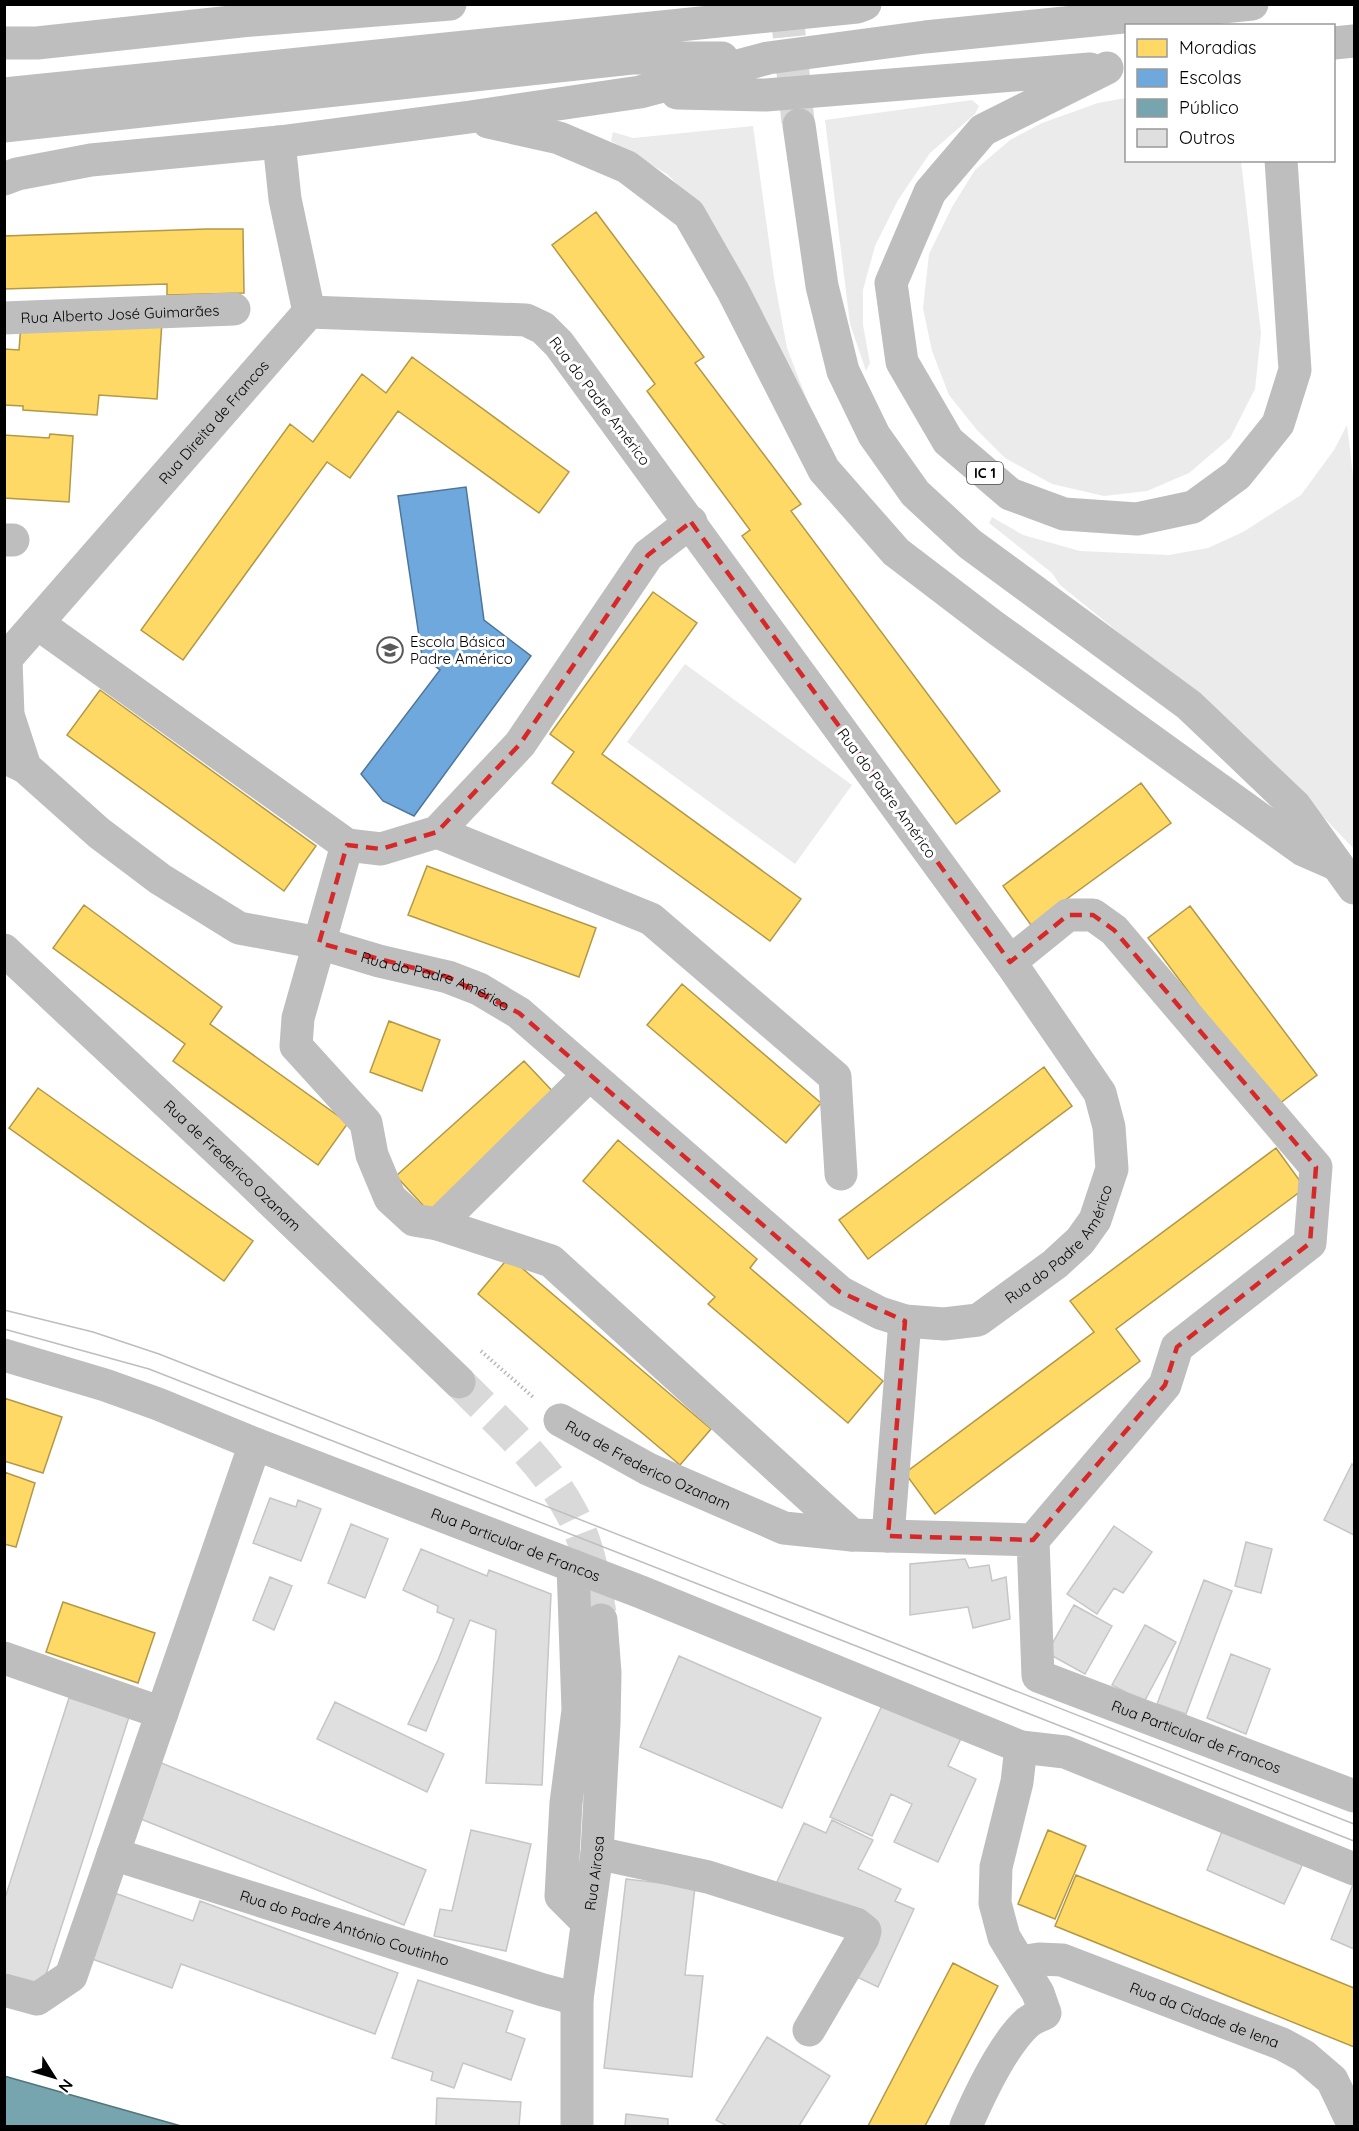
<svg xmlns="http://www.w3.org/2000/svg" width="1359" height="2131" viewBox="0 0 1359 2131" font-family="Quicksand,sans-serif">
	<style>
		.green { fill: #ebebeb }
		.homes { fill: #ffd966; stroke: #b29847; stroke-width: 1.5 }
		.schools { fill: #6fa8dc; stroke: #4e769a; stroke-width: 1.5 }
		.public { fill: #76a5af; stroke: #53747a; stroke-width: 1.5 }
		.building { fill: #dfdfdf; stroke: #c6c6c6; stroke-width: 1.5 }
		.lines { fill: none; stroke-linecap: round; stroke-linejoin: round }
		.major-tunnel { stroke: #d9d9d9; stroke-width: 33; stroke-dasharray: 33 16; stroke-linecap: butt }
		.highway-tunnel { stroke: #d9d9d9; stroke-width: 33; stroke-dasharray: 33 16; stroke-linecap: butt }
		.path { stroke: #b9b9b9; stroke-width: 4; stroke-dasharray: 1.5 3; stroke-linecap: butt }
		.minor { stroke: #bebebe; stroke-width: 33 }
		.major { stroke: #bebebe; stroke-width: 33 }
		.highway { stroke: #bebebe; stroke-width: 33 }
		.tram { stroke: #bebebe; stroke-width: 1.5 }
		.marked { fill: none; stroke: #d62828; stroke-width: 4.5; stroke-dasharray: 12 8; stroke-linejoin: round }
		.labels { text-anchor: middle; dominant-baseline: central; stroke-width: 6; stroke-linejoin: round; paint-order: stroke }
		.shield { fill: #fff; stroke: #4c4c4c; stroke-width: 1.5 }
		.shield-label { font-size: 14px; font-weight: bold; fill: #000 }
		.street-label { font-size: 15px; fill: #000; stroke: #fff }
		.poi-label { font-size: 15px; fill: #000; stroke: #fff; text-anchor: start }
	</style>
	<rect width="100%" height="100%" fill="#fff"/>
	<path class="green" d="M1126 98V160L1241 161 1261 333 1255 389 1230 438 1189 473 1147 491 1104 496 1052 484 1005 458 977 430 949 395 932 351 923 308 929 254 952 207 975 170 1010 140 1042 123 1098 103Z
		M972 100 979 106 975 114 930 153 898 200 875 246 863 290V325L870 363 866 371 850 324 825 120Z
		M753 126 774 278 787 348 816 423 694 201 667 174 611 141 613 132 633 138Z
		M1347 425 1354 484V849L1244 734 1060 585 1052 573 989 523 992 517 1023 535 1080 551 1169 555 1208 548 1243 532 1301 495 1334 450Z
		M685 664 852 785 795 864 627 742Z"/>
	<path class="homes" d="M596 212 704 357 695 363 801 504 791 511 1000 791 956 824 742 536 750 530 647 391 655 384 552 245Z
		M207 229H243L244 293 167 295V284L4 289V236Z
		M162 321 157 399 99 395 97 415 23 410V406L4 405V349L19 350 21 324Z
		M412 357 569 472 539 513 398 411 350 478 327 462 183 660 141 630 290 424 313 442 362 374 386 393Z
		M50 434 73 436 69 502 4 498V435L49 438Z
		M653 592 697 623 602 754 801 899 770 941 552 783 574 752 550 734Z
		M100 690 316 846 284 891 67 735Z
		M1141 783 1171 823 1031 925 1003 886Z
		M427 866 596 928 579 977 408 915Z
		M84 905 222 1007 210 1024 348 1123 318 1165 173 1061 185 1044 53 948Z
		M1190 906 1317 1075 1275 1107 1148 938Z
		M682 984 821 1103 786 1143 647 1025Z
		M389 1021 440 1040 422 1091 370 1072Z
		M524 1061 558 1097 431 1214 396 1176Z
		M1044 1067 1072 1106 868 1259 839 1220Z
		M38 1088 253 1241 224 1281 9 1128Z
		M618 1140 757 1259 750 1268 883 1381 848 1423 708 1304 715 1297 583 1181Z
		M1276 1148 1305 1188 1116 1329 1140 1361 935 1514 905 1473 1094 1332 1070 1301Z
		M509 1257 711 1429 680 1465 478 1294Z
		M4 1398 62 1417 43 1473 4 1461Z
		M4 1472 35 1483 16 1547 4 1544Z
		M63 1602 155 1633 138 1683 46 1652Z
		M1048 1830 1086 1846 1055 1919 1018 1904Z
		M1076 1875 1354 1988V2047L1055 1926Z
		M953 1963 998 1986 925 2126H868Z"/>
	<path class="schools" d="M466 487 484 620 531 656 414 816 383 801 361 774 440 670 422 656 398 496Z"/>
	<path class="public" d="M4 2076 181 2126H4Z"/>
	<path class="building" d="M1352 1464 1354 1466V1535L1324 1520Z
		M270 1498 296 1507 298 1500 321 1509 301 1561 253 1543Z
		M351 1524 388 1539 365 1598 328 1583Z
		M1114 1526 1152 1552 1123 1593 1114 1588 1097 1614 1067 1594Z
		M1246 1542 1272 1549 1261 1593 1235 1586Z
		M421 1549 487 1576 489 1570 551 1594 542 1785 486 1783 496 1630 470 1620 426 1731 408 1724 438 1660 454 1619 437 1612 438 1606 403 1590Z
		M965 1559 969 1568 989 1565 992 1581 1006 1577 1010 1619 973 1628 968 1607 910 1615V1564Z
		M270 1577 292 1586 274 1630 253 1620Z
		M1204 1580 1232 1591 1186 1714 1157 1704Z
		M1074 1605 1112 1626 1085 1674 1047 1653Z
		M1145 1625 1176 1642 1144 1702 1112 1685Z
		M1231 1654 1270 1669 1246 1734 1207 1718Z
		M679 1656 821 1718 782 1808 640 1747Z
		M69 1698 129 1717 41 1990 4 1979V1901Z
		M885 1699 963 1734 948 1766 976 1779 938 1862 894 1842 912 1804 891 1794 872 1836 830 1817Z
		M335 1702 444 1754 427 1792 317 1739Z
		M149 1758 426 1870 404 1925 126 1813Z
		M832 1820 873 1840 858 1869 901 1889 895 1901 914 1909 878 1987 842 1970 863 1926 776 1884 804 1823 826 1833Z
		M1226 1821 1308 1853 1284 1904 1207 1870Z
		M471 1830 531 1844 506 1951 434 1936 440 1909 452 1911Z
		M626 1879 695 1887 685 1975 703 1976 692 2077 604 2068Z
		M1354 1882V1949L1331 1939Z
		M109 1891 193 1921 200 1901 398 1973 375 2034 181 1964 172 1988 84 1956Z
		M418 1980 513 2011 506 2032 525 2039 511 2080 463 2063 454 2088 431 2080 433 2072 392 2058Z
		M767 2037 830 2076 799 2126H727L716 2120Z
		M437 2098 521 2102 519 2126H436Z
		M626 2114 668 2119V2126H625Z"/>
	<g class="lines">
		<path class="major-tunnel" d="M459 1382C498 1422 543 1460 570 1510 589 1544 595 1582 601 1620"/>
		<path class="highway-tunnel" d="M786 4 798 122"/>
		<path class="path" d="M481 1351 534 1398"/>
		<g class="minor">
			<path d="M279 142 285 199 309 312"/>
			<path id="s1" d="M4 318 234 309"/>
			<path d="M4 540H13"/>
			<path d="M37 623 347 845 381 849 437 832 520 744 648 555 691 522"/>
			<path d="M6 660 8 715 25 767"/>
			<path id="s2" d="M4 661 309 312"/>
			<path id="s3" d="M4 757 25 767 99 833 160 879 239 928 319 943 379 961 448 977 479 989 519 1013 840 1292 880 1313 905 1321 944 1324 978 1320 1055 1264 1080 1241 1095 1220 1112 1169 1109 1127 1100 1093 1010 962 559 344 543 328 526 320 309 312"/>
			<path d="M437 832 651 919 835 1077 841 1174"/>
			<path d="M347 845 298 1018 296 1046 366 1123 372 1155 390 1198 414 1220 438 1224 551 1261 852 1535"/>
			<path d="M1010 962 1068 915H1093L1114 930 1316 1167 1310 1243 1177 1347 1165 1385 1033 1540"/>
			<path d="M438 1224 589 1075"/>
			<path id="s4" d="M4 1355 105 1385 158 1404 255 1444 641 1592 1021 1747 1065 1752 1354 1869"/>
			<path id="s5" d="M560 1420 648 1469 784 1528 852 1535 1033 1540 1038 1676 1354 1796"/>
			<path d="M888 1536 905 1321"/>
			<path d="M573 1566 578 1710 566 1803 561 1896 587 1922"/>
			<path d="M4 1658 162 1713"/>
			<path d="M597 1853 708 1877 856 1924 865 1931 863 1938 809 2030"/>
			<path id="s6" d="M113 1854 543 1990 577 1999"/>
			<path id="s7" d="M1020 1962 1039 1959 1062 1960 1282 2044 1304 2056 1332 2080 1354 2126"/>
			<path d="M4 1990 37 1999 71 1976 255 1444"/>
			<path d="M966 2126C979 2096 1003 2044 1028 2022 1033 2018 1040 2016 1045 2013L1038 1993 1004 1937 995 1903 996 1867 1017 1782 1021 1747"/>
		</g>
		<g class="major">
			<path id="s8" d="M4 950 241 1172 459 1382"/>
			<path id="s9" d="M577 2126V1999L597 1853 604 1723 605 1673 601 1620"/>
		</g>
		<path class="highway" d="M4 43H37L241 21 450 4
			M1334 43 1354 41
			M1107 68 983 130 930 192 891 283 902 362 948 441 1010 494 1064 514 1137 519 1193 507 1237 475 1278 424 1295 370 1281 160
			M677 93 766 95 1090 69
			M4 94 857 7 865 4
			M488 122 559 138 627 167 689 214 733 291 824 470 896 552 993 626 1303 850 1335 864
			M799 125 822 286 843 371 874 435 915 493 970 544 1189 705 1295 806 1354 888
			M4 126 632 58H722
			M4 179 17 174 91 160 279 142 470 117 640 92 768 58 925 37 1252 4"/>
		<path class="tram" d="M4 1310 93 1332 159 1354 1354 1824
			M4 1329 149 1369 1354 1841"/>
	</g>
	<path class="marked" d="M691 522 1010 962 1068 915H1093L1114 930 1316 1167 1310 1243 1177 1347 1165 1385 1033 1540 888 1536 905 1321 840 1292 519 1013 448 977 319 943 347 845 381 849 437 832 520 744 648 555Z"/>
	<defs>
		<g id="school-ring" transform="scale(1.35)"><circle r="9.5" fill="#fff" stroke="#595959" stroke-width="1.5"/><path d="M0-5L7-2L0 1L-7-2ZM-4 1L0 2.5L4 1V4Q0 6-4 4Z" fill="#595959"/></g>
	</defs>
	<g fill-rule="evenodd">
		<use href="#school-ring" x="390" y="650"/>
	</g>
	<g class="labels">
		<rect class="shield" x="967" y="462" width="36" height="22" rx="4.5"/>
		<g class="shield-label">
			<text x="985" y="473">IC 1</text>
		</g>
		<g class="street-label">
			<text stroke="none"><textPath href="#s1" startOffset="116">Rua Alberto José Guimarães</textPath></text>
			<text transform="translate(600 401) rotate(53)">Rua do Padre Américo</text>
			<text stroke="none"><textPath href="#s2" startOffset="318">Rua Direita de Francos</textPath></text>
			<text transform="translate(887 793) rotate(54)">Rua do Padre Américo</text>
			<text stroke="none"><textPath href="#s3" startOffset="496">Rua do Padre Américo</textPath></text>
			<text stroke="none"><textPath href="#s8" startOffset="314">Rua de Frederico Ozanam</textPath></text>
			<text stroke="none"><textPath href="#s3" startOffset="1270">Rua do Padre Américo</textPath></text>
			<text stroke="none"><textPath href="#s5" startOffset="99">Rua de Frederico Ozanam</textPath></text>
			<text stroke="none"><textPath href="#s4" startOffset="546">Rua Particular de Francos</textPath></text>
			<text stroke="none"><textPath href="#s5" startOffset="804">Rua Particular de Francos</textPath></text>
			<text stroke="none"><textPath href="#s9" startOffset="254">Rua Airosa</textPath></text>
			<text stroke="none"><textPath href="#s6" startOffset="243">Rua do Padre António Coutinho</textPath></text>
			<text stroke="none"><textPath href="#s7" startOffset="195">Rua da Cidade de Iena</textPath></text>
		</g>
		<g class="poi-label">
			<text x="410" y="641">Escola Básica<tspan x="410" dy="17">Padre Américo</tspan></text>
		</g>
	</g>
	<rect width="1359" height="2131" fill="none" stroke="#000000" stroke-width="12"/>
	<rect x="1125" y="24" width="210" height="138" fill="#ffffff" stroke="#999999" stroke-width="1.5"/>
	<rect x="1137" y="39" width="30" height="18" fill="#ffd966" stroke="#999999" stroke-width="1.5"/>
	<text x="1179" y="54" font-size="18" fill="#000000">Moradias</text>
	<rect x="1137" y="69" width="30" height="18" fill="#6fa8dc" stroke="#999999" stroke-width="1.5"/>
	<text x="1179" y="84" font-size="18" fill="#000000">Escolas</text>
	<rect x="1137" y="99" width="30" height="18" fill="#76a5af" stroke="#999999" stroke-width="1.5"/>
	<text x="1179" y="114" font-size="18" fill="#000000">Público</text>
	<rect x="1137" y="129" width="30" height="18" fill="#dfdfdf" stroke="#999999" stroke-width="1.5"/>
	<text x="1179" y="144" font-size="18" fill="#000000">Outros</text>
	<g transform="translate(54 2077) rotate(127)" stroke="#ffffff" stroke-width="4.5" paint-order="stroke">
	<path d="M0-4.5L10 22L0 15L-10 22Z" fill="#000000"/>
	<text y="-9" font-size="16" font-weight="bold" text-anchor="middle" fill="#000000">N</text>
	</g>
</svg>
